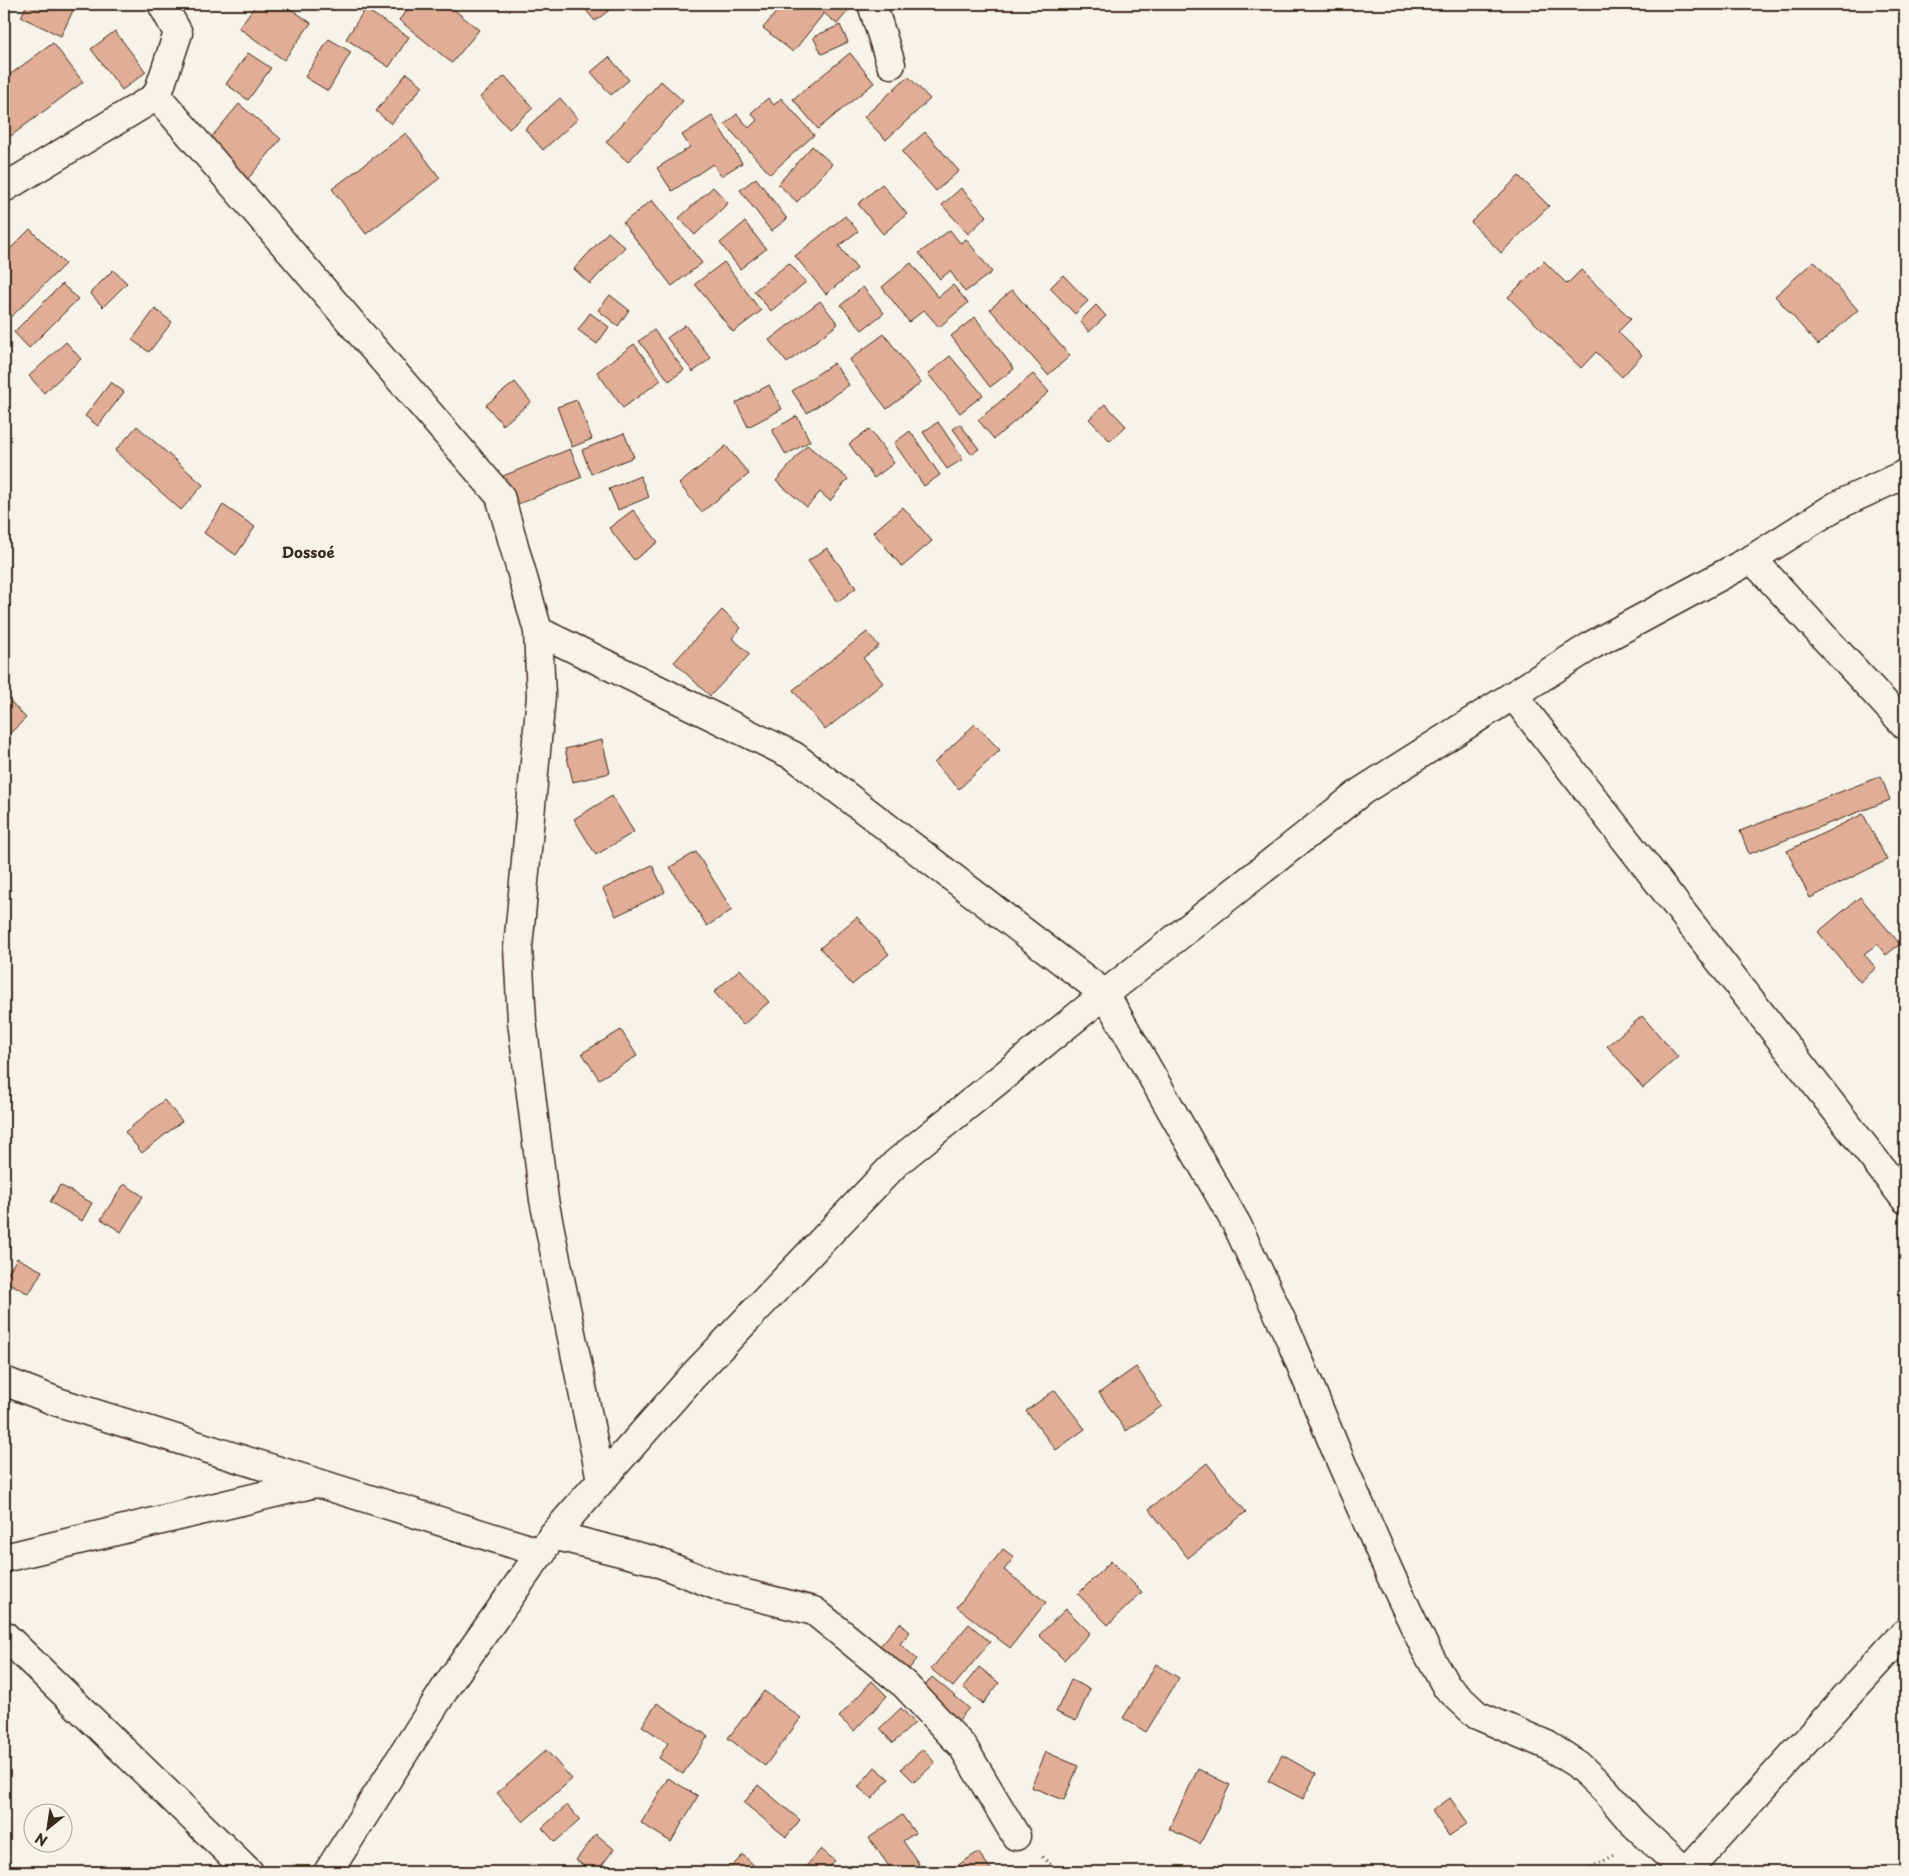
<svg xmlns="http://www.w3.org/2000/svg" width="1909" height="1876" viewBox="0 0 1909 1876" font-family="'Playpen Sans',sans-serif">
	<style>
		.building { fill: #e2ad96; stroke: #3b2a1e }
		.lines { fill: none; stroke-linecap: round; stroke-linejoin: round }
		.minor-casing { stroke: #3b2a1e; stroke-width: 31 }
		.path { stroke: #3b2a1e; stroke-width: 3; stroke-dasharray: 1 4; stroke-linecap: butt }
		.minor { stroke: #f7f3e8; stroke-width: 28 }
		.labels { text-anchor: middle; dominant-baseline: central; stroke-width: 4.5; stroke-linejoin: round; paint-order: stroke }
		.quarter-label { font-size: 15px; font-weight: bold; fill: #3b2a1e; stroke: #f7f3e8 }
	</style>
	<rect width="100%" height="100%" fill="#f7f3e8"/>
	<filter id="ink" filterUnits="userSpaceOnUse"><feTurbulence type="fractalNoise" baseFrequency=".02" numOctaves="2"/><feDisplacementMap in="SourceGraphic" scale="10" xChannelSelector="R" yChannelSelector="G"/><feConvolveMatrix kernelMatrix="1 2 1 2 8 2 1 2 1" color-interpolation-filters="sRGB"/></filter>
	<g filter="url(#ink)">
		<path class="building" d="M27 4H76L61 36 21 17Z
			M256 4H284L311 23 284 60 239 28Z
			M412 4H447L479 30 452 63 399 20Z
			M581 4H617L595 21Z
			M783 4H854L837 24 824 13 793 52 763 28Z
			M365 9 409 37 389 67 346 39Z
			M840 25 848 42 822 54 813 37Z
			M115 31 146 72 122 90 91 49Z
			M329 39 351 52 328 91 305 77Z
			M53 43 83 82 4 141V79Z
			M248 53 271 68 248 100 226 84Z
			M850 53 874 83 818 129 793 99Z
			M609 57 629 80 611 95 591 72Z
			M407 73 423 86 391 124 376 111Z
			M505 76 533 108 509 129 480 97Z
			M908 76 930 99 886 140 864 117Z
			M661 81 683 101 628 162 606 142Z
			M560 98 578 119 543 150 525 129Z
			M768 98 774 105 781 98 814 135 770 174 725 124 737 114 749 128 757 120 751 113Z
			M239 104 281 139 246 181 204 146Z
			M712 116 742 163 721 176 713 164 672 191 657 168 690 147 682 135Z
			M925 132 959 171 936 191 902 152Z
			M406 133 440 178 366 234 332 189Z
			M812 146 832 164 797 202 778 184Z
			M1519 176 1549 206 1501 253 1471 222Z
			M756 178 787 219 771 231 740 190Z
			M882 184 907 214 883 234 858 204Z
			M713 187 728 203 695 235 679 218Z
			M961 188 987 216 968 234 942 205Z
			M652 200 702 263 672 286 623 223Z
			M845 216 858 231 839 246 857 269 826 294 795 256Z
			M745 222 766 249 740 269 720 243Z
			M30 229 65 264 12 316 4 307V255Z
			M950 230 960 243 966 239 992 272 965 292 950 271 940 279 919 253Z
			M608 232 625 247 590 284 574 269Z
			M1544 261 1567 284 1581 270 1631 319 1618 332 1642 355 1622 377 1596 352 1581 368 1508 297Z
			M1814 261 1858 310 1818 345 1775 296Z
			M724 262 761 311 733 332 695 284Z
			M789 263 806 282 771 311 754 291Z
			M911 263 938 297 953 285 968 303 939 327 924 310 909 322 882 287Z
			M113 270 127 283 103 307 90 293Z
			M1063 275 1088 301 1075 314 1050 288Z
			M62 284 78 299 29 348 14 332Z
			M863 287 884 313 862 330 841 305Z
			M1012 290 1070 356 1048 375 990 309Z
			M610 295 629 310 618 326 598 310Z
			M820 301 838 324 787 363 769 340Z
			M1096 305 1106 316 1089 332 1080 321Z
			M155 309 172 322 149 352 132 340Z
			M590 313 609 327 597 344 578 330Z
			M975 317 1014 369 990 387 951 336Z
			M685 325 711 358 693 372 667 338Z
			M654 330 684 370 669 381 639 341Z
			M884 334 921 383 887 409 849 360Z
			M66 342 81 359 44 393 29 376Z
			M634 344 661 380 623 408 597 372Z
			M950 356 983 395 960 413 928 374Z
			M834 363 849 385 807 413 792 391Z
			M1033 374 1049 392 994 439 978 420Z
			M111 382 124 392 98 426 85 416Z
			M515 382 531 402 503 425 486 405Z
			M769 385 782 409 748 427 736 403Z
			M577 400 592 439 572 447 557 407Z
			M1105 404 1126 426 1110 441 1089 419Z
			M797 416 810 441 786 455 772 430Z
			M938 422 963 459 947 469 923 432Z
			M960 424 979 449 971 454 953 429Z
			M137 426 203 485 181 510 115 451Z
			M869 429 894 463 874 478 849 444Z
			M910 431 940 475 924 486 894 443Z
			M624 433 634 457 591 474 582 450Z
			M807 445 848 479 830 501 820 492 807 507 776 481Z
			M726 446 749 474 702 512 679 484Z
			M570 449 582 477 516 505 503 476Z
			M640 476 649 497 618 510 609 489Z
			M223 505 255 527 236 555 204 533Z
			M903 507 932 541 902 567 873 532Z
			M633 510 658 542 634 560 609 528Z
			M827 548 856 588 837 602 808 561Z
			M722 610 741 628 732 638 750 654 710 696 674 662Z
			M867 632 879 646 863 658 883 683 825 730 793 690Z
			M4 695 26 718 4 739Z
			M975 724 1000 750 959 789 934 763Z
			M602 740 610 773 573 782 565 749Z
			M1881 776 1890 800 1749 854 1740 831Z
			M612 796 634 832 596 855 574 819Z
			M1863 814 1887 860 1810 898 1787 851Z
			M696 852 732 910 707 926 670 867Z
			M652 865 665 892 616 916 603 889Z
			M1860 897 1900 944 1886 955 1877 944 1864 954 1876 968 1860 982 1818 932Z
			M857 917 889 954 852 985 820 948Z
			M740 969 769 1002 743 1025 714 992Z
			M1642 1016 1678 1057 1643 1088 1607 1046Z
			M621 1030 637 1056 599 1079 582 1053Z
			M164 1100 182 1121 142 1153 125 1132Z
			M124 1184 143 1196 121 1232 101 1219Z
			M60 1185 92 1203 82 1221 50 1202Z
			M17 1258 42 1271 29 1294 4 1280Z
			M1136 1367 1162 1406 1126 1431 1099 1393Z
			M1055 1390 1085 1429 1056 1450 1026 1411Z
			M1207 1463 1246 1512 1188 1558 1149 1509Z
			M1003 1549 1014 1557 1004 1570 1046 1602 1010 1648 957 1607Z
			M1111 1561 1142 1592 1108 1625 1078 1594Z
			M1066 1609 1090 1633 1064 1660 1039 1635Z
			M900 1623 910 1632 900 1644 917 1659 908 1670 880 1646Z
			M969 1624 990 1642 953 1687 931 1669Z
			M1156 1664 1179 1678 1146 1732 1123 1718Z
			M979 1667 999 1683 983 1704 963 1687Z
			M932 1677 969 1708 958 1721 921 1691Z
			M1071 1680 1090 1689 1076 1721 1056 1712Z
			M872 1681 887 1696 854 1731 839 1717Z
			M764 1691 801 1718 765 1766 728 1738Z
			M657 1703 708 1736 683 1774 659 1758 668 1743 642 1726Z
			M901 1708 915 1723 893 1743 880 1728Z
			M923 1749 935 1763 914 1782 901 1769Z
			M546 1750 572 1779 523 1822 497 1793Z
			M1046 1752 1078 1766 1064 1800 1031 1787Z
			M1282 1755 1316 1774 1303 1799 1268 1781Z
			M875 1767 889 1779 872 1799 858 1787Z
			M1198 1769 1230 1785 1200 1844 1169 1829Z
			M668 1778 698 1796 671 1842 641 1823Z
			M758 1785 800 1820 786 1837 744 1803Z
			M1450 1798 1468 1823 1449 1836 1432 1811Z
			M567 1805 580 1820 555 1842 542 1828Z
			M902 1815 915 1833 903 1841 919 1864 907 1872H893L869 1838Z
			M596 1834 614 1849 597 1872H592L576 1860Z
			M821 1849 835 1861 825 1872H801Z
			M978 1852 993 1872H948Z
			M743 1855 761 1872H726Z"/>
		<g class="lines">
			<g class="minor-casing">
				<path id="minor" d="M872 4 891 64
					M157 96 500 496 538 631 541 696 518 948 522 1021 544 1200 601 1480
					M4 188 157 96 178 33 162 4
					M1752 559 1905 725
					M538 631 794 756 1105 994 1237 1225 1291 1341 1338 1455 1390 1574 1425 1648 1446 1686 1477 1715 1547 1745 1577 1764 1605 1790 1632 1822 1686 1872 1905 1632
					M1513 695 1905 1199
					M4 1381 58 1402 542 1553
					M553 1535 652 1560 723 1588 814 1611 905 1685 963 1747 1016 1836
					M4 1558 316 1483
					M4 1635 249 1872
					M328 1872 448 1684 553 1535 693 1376 896 1163 1105 994 1362 791 1594 644 1752 559 1836 506 1905 474"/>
			</g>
			<path class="path" d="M1042 1857 1061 1872
				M1582 1872 1617 1854"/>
			<use href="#minor" class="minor"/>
		</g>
	</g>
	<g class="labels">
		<g class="quarter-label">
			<text x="308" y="551">Dossoé</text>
		</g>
	</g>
	<rect width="1909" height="1876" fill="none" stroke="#f7f3e8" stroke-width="20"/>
	<rect x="10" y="10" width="1889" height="1856" fill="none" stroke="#3b2a1e" stroke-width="2" filter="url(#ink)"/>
	<g transform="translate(48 1828) rotate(210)"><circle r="24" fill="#f7f3e8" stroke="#aca397"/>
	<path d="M0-4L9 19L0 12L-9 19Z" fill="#3b2a1e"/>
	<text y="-8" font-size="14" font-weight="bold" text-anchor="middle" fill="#3b2a1e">N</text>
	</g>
</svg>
